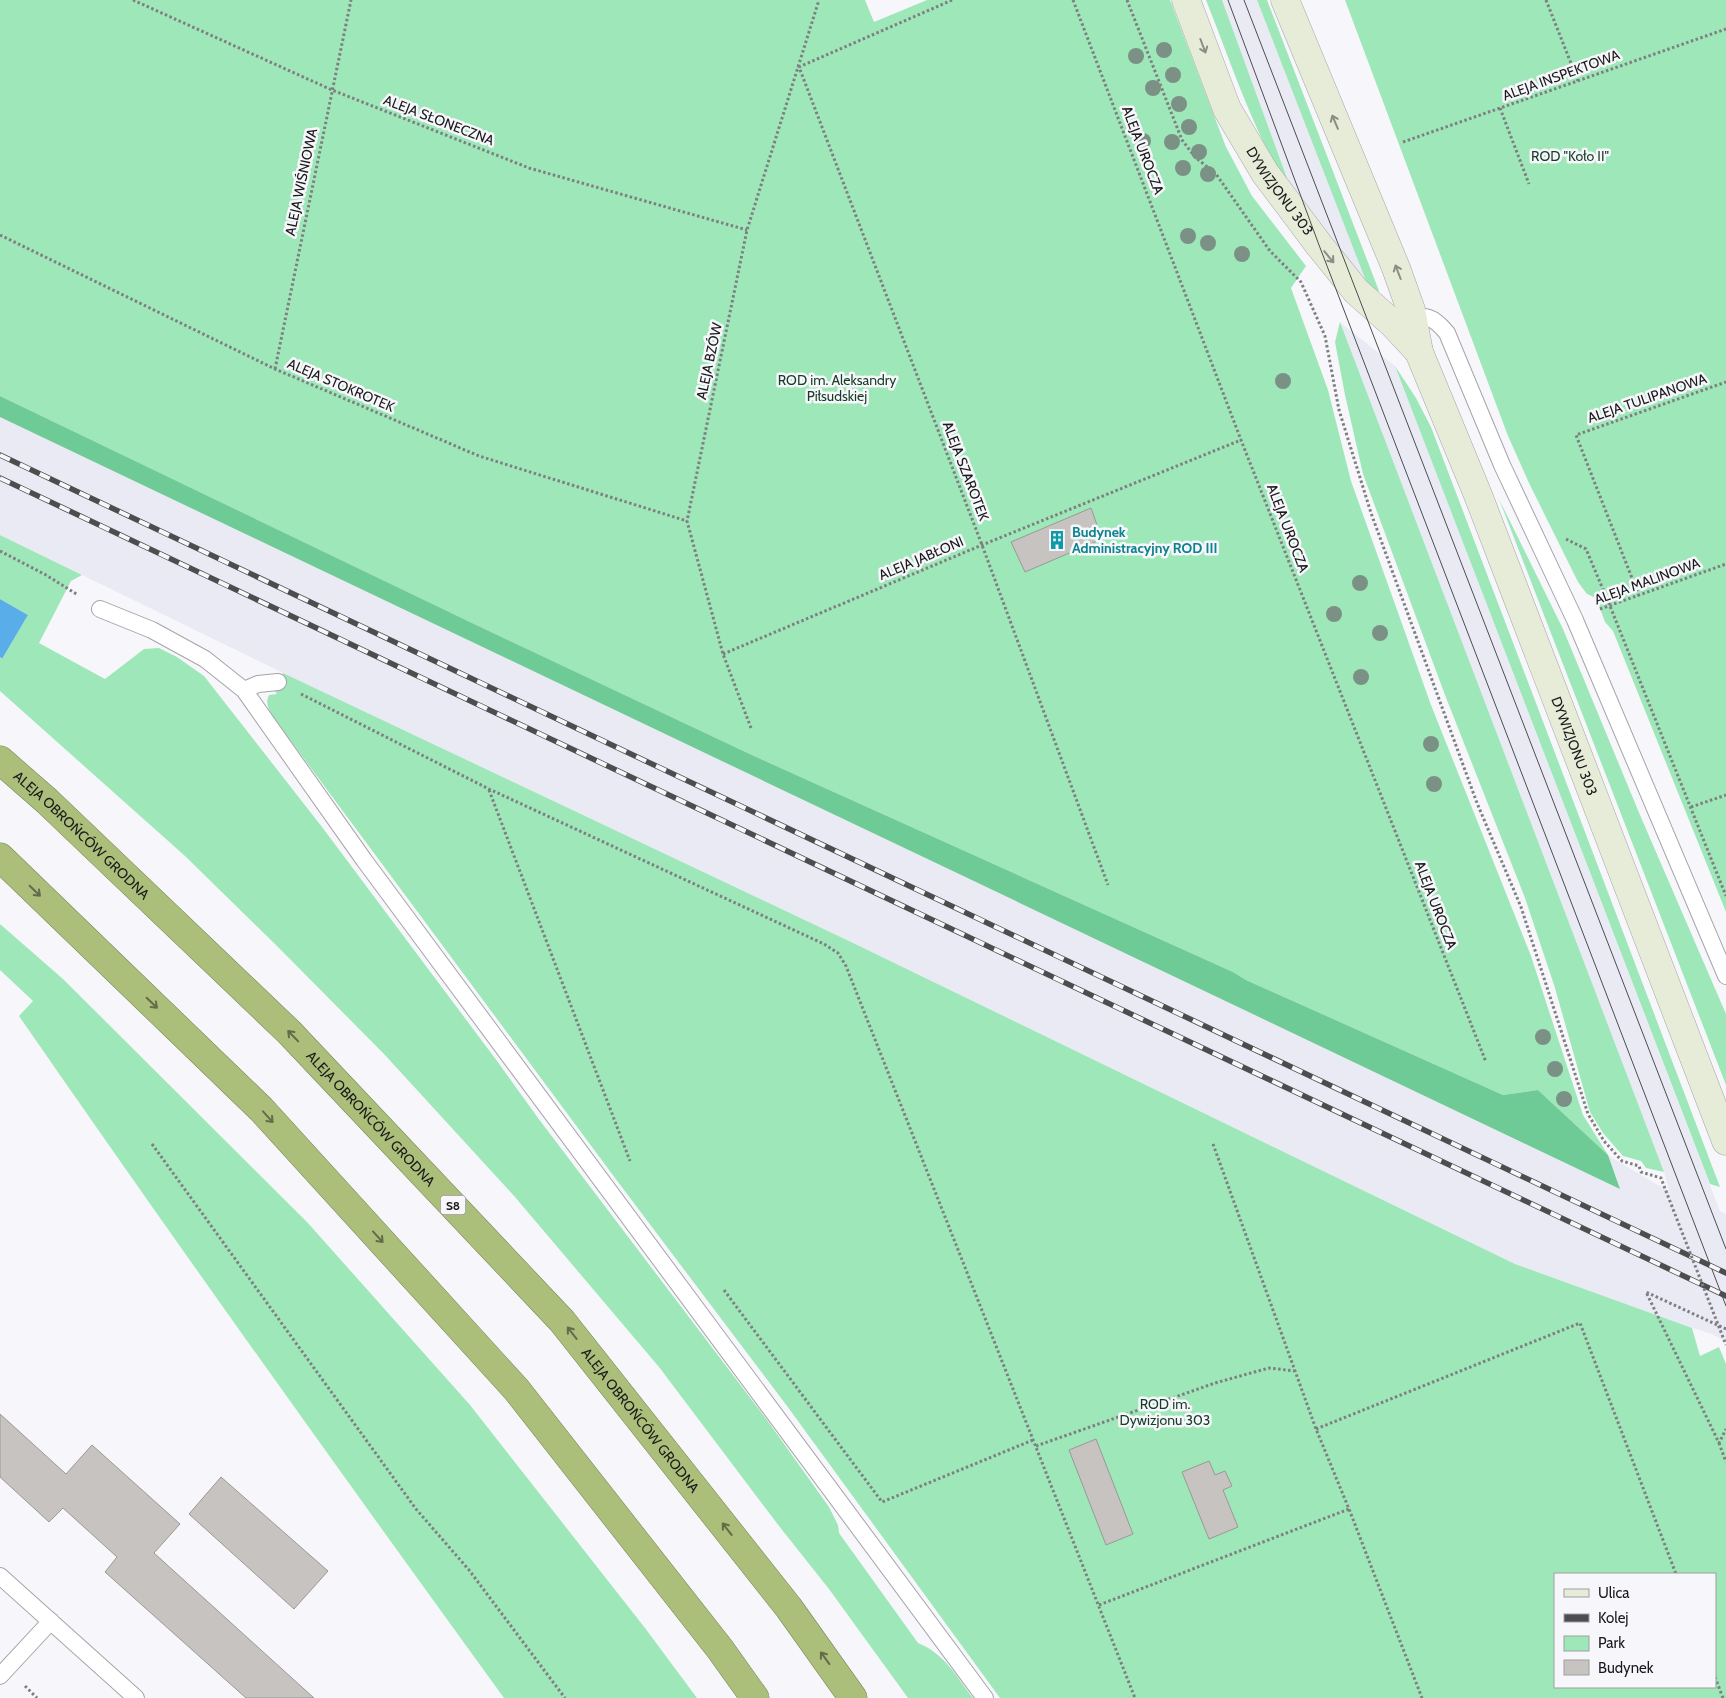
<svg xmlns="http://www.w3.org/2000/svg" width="1726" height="1698" viewBox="0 0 1726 1698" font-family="Cabin,sans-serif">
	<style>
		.built { fill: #eaeaf5 }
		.green { fill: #9ee7b9; fill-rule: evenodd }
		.forest { fill: #6fcb95 }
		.water { fill: #59ade8 }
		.building { fill: #c6c3c0; stroke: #9b9895 }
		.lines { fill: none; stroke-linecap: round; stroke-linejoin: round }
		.lane-casing { stroke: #a5a5a9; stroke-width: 18 }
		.secondary-casing { stroke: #a5a5a9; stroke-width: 29 }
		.highway-casing { stroke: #788559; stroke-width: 29 }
		.path { stroke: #7f7f82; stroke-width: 3; stroke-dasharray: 2.5 2.5; stroke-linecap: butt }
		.lane { stroke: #fff; stroke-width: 16 }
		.secondary { stroke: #e6ecd7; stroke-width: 28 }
		.highway { stroke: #abbe7a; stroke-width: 28 }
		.tram { stroke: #4d4d50; stroke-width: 1 }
		.rail-casing { stroke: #4d4d50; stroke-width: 5.5 }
		.rail { stroke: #f7f7fb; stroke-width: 4; stroke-dasharray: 11; stroke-linecap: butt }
		.path-bridge { stroke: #7f7f82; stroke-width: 3; stroke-dasharray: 2.5 2.5; stroke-linecap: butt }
		.tree { fill: #7b9186 }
		.oneway { stroke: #8a8e83 }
		.oneway2 { stroke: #626c4b }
		.labels { text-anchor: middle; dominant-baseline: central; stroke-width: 5; stroke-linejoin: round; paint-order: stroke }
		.shield { fill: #f7f7fb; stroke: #5c5c5f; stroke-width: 1 }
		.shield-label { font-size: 12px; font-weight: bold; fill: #1a1a1c }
		.street-label { font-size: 14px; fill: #1a1a1c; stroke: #f7f7fb }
		.park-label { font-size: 14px; fill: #163d27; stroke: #f7f7fb }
		.culture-label { font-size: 14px; font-weight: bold; fill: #0d838f; stroke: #f7f7fb; text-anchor: start }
	</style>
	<rect width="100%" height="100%" fill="#f7f7fb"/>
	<path class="built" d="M1222 0H1257L1371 294 1295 200Z
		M1340 322 1395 366 1720 1211 1726 1214V1342L1712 1334 1676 1323 1515 1264 849 941 283 673 0 535V396L754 756 1233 972 1246 980 1503 1095 1538 1090 1608 1155 1656 1184 1669 1190 1664 1172Z"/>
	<path class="green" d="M0 0H865L874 22 927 0H1170L1226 147 1252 196 1306 266 1291 288 1328 390 1351 481 1431 705 1531 956 1583 1115 1608 1155 1538 1090 1503 1095 1246 980 1233 972 754 756 472 623 0 396Z
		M1206 0H1222L1295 200C1255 137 1233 68 1206 0Z
		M1257 0H1267L1379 291 1371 294Z
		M1345 0H1726V912L1613 631 1605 622 1596 598 1587 594 1578 582 1529 483 1508 436Z
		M1340 322 1664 1172 1646 1168 1641 1161 1623 1156 1603 1133 1590 1112 1555 988 1525 898 1445 695 1363 474 1345 395 1335 342Z
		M1395 366 1416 398 1431 427 1720 1187 1710 1184Z
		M1499 499 1563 629 1640 815 1726 1014V1085Z
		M0 535 82 575 71 581 39 643 105 679 144 649 159 648 177 657 204 676 322 827 497 1061 538 1118 767 1420 829 1507 838 1525 839 1533 918 1643C945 1654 956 1676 973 1698H908L829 1589 779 1526 659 1367 515 1197 384 1054 278 947 185 856 0 691V657L2 659 28 615 0 599Z
		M283 673 849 941 1515 1264 1692 1328 1700 1356 1719 1347 1726 1364V1698H1000L787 1406 615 1178 276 721C271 713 264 705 269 695L277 694 274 690ZM1555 1574H1715V1687H1555Z
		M0 924 63 979 307 1222 470 1405 645 1628 697 1698H504C340 1472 178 1246 19 1016L33 1001 0 970Z"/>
	<path class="forest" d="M0 396 472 623 754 756 1233 972 1246 980 1503 1095 1538 1090 1608 1155 1620 1189 0 417Z"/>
	<path class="water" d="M0 599 28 615 2 659 0 657Z"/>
	<path class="building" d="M1091 508 1102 539 1025 572 1011 542Z
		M0 1414 66 1474 92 1445 180 1524 154 1553 314 1698H246L105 1572 117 1557 63 1508 49 1522 0 1477Z
		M1096 1439 1133 1534 1106 1545 1069 1450Z
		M1209 1461 1215 1475 1225 1471 1232 1486 1223 1490 1238 1527 1209 1539 1182 1472Z
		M221 1477 328 1571 294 1609 189 1514Z"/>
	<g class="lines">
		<g class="lane-casing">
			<path id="lane" d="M1405 320C1426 314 1433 316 1447 333L1502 465 1575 620 1726 976
				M100 609 152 630 205 659 244 690 364 860 985 1698
				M244 690 258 684 278 682
				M0 1576 136 1698
				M0 1676 51 1621"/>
		</g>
		<g class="secondary-casing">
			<g id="secondary">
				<path id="s1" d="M1186 0 1227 109 1265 173 1319 245 1356 291 1393 324 1419 352"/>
				<path id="s2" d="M1285 0 1396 268 1411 310 1419 352 1478 495 1726 1141"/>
			</g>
		</g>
		<g class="highway-casing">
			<g id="highway">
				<path id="s3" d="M0 760 47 801 289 1032 562 1321 789 1608 853 1698"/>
				<path d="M0 857 261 1109 516 1389 720 1649 755 1698"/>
			</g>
		</g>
		<path class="path" d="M133 0 332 90 529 168 747 230
			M952 0 799 67 982 545 1108 885
			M1073 0 1241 440 1486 1062
			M1127 0 1182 140 1195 157 1216 174 1270 251 1301 282 1325 336 1339 410 1371 513 1477 803 1521 907 1588 1114 1604 1141 1622 1161 1639 1166 1641 1172 1661 1178 1664 1186
			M1546 0 1578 81
			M1500 108 1529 184
			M1403 142 1726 29
			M0 235 275 369 479 456 687 521
			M275 369 351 0
			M1566 539 1586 549 1610 606 1726 896
			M0 551 46 575 78 595
			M1639 596 1576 435 1726 382
			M1600 609 1726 564
			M723 654 982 545 1241 440
			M301 694 489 789 824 944 838 953 846 966 1135 1698
			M751 728 723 654 687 521 747 230 819 0
			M489 790 630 1161
			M1691 807 1726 795
			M152 1144 416 1509 469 1570 565 1698
			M1213 1144 1316 1429 1349 1509 1422 1698
			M724 1290 882 1502 1033 1440
			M1726 1329 1646 1292 1719 1443 1726 1429
			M1316 1429 1580 1323 1676 1574
			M1719 1443 1726 1462
			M1036 1446 1215 1383 1269 1368 1295 1371
			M1099 1605 1349 1509
			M1715 1677 1723 1698
			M25 1686 37 1698"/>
		<use href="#lane" class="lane"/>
		<use href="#secondary" class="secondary"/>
		<use href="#highway" class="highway"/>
		<path class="tram" d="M1228 0 1319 245 1726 1306
			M1244 0 1726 1249"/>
		<g class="rail-casing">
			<path id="rail" d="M0 455 1726 1273
				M0 478 1726 1296"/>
		</g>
		<use href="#rail" class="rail"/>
		<path class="path-bridge" d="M1664 1186 1726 1345"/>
	</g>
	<g class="tree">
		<circle cx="1164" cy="50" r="8"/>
		<circle cx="1136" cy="56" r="8"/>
		<circle cx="1173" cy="75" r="8"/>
		<circle cx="1153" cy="88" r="8"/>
		<circle cx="1179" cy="104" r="8"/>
		<circle cx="1189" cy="127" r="8"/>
		<circle cx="1143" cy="141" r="8"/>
		<circle cx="1172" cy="142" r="8"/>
		<circle cx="1199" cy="152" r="8"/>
		<circle cx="1183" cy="168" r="8"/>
		<circle cx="1208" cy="174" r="8"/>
		<circle cx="1188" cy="236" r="8"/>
		<circle cx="1208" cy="243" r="8"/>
		<circle cx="1242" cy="254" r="8"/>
		<circle cx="1283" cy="381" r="8"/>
		<circle cx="1360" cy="583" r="8"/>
		<circle cx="1334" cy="614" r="8"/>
		<circle cx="1380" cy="633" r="8"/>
		<circle cx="1361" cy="677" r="8"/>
		<circle cx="1431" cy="744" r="8"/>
		<circle cx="1434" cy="784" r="8"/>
		<circle cx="1543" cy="1037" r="8"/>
		<circle cx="1555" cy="1069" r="8"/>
		<circle cx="1564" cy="1099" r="8"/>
	</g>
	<defs><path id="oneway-shaft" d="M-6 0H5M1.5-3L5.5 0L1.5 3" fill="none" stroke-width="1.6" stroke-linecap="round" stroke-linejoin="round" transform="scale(1.25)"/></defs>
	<g class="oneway">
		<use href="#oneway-shaft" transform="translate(1203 46) rotate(69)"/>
		<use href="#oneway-shaft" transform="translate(1335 122) rotate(-113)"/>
		<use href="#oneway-shaft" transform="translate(1329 257) rotate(51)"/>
		<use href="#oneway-shaft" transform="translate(1398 272) rotate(-111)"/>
	</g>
	<g class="oneway2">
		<use href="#oneway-shaft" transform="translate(35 891) rotate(44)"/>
		<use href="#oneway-shaft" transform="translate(152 1003) rotate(44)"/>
		<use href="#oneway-shaft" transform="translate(293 1036) rotate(-134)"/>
		<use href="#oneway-shaft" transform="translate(268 1117) rotate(48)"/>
		<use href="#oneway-shaft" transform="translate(378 1237) rotate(48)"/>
		<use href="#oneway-shaft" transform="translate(572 1333) rotate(-128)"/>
		<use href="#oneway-shaft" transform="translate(727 1529) rotate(-128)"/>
		<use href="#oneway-shaft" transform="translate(825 1658) rotate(-126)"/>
	</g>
	<defs>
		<g id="building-bare" transform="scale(1.5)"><path d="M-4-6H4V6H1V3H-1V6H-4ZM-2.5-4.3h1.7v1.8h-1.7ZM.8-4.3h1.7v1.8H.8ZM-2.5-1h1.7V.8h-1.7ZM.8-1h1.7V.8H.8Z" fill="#0f9aa8" stroke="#f7f7fb" stroke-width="2.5" paint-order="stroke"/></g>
	</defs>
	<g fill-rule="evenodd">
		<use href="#building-bare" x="1057" y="540"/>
	</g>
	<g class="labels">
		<rect class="shield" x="440.5" y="1195.5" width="25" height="19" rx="4"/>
		<g class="shield-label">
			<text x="453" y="1205">S8</text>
		</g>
		<g class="street-label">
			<text transform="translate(1561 75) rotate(-20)">ALEJA INSPEKTOWA</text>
			<text transform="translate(439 120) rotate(21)">ALEJA SŁONECZNA</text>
			<text transform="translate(1143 150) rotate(69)">ALEJA UROCZA</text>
			<text transform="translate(301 182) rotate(-78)">ALEJA WIŚNIOWA</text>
			<text stroke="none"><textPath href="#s1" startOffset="214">DYWIZJONU 303</textPath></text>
			<text transform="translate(709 361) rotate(-78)">ALEJA BZÓW</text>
			<text transform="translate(341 385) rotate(23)">ALEJA STOKROTEK</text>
			<text transform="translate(1647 398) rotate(-19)">ALEJA TULIPANOWA</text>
			<text transform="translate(966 471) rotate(69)">ALEJA SZAROTEK</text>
			<text transform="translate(1288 528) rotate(69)">ALEJA UROCZA</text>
			<text transform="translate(921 558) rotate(-23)">ALEJA JABŁONI</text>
			<text transform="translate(1647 581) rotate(-20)">ALEJA MALINOWA</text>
			<text stroke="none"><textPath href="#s2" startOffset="801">DYWIZJONU 303</textPath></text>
			<text stroke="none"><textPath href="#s3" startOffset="111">ALEJA OBROŃCÓW GRODNA</textPath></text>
			<text transform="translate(1436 905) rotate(69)">ALEJA UROCZA</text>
			<text stroke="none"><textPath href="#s3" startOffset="516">ALEJA OBROŃCÓW GRODNA</textPath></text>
			<text stroke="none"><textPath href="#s3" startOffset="921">ALEJA OBROŃCÓW GRODNA</textPath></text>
		</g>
		<g class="park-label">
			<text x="1570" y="156">ROD "Koło II"</text>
			<text x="837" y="380">ROD im. Aleksandry<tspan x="837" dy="16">Piłsudskiej</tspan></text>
			<text x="1165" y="1404">ROD im.<tspan x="1165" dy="16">Dywizjonu 303</tspan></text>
		</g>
		<g class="culture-label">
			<text x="1072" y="532">Budynek<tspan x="1072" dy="16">Administracyjny ROD III</tspan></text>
		</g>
	</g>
	<rect x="1554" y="1573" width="162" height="115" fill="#f7f7fb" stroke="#9f9fa2"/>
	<rect x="1564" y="1589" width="25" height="8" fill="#e6ecd7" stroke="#9f9fa2"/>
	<text x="1598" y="1598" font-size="15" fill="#1a1a1c">Ulica</text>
	<rect x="1564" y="1614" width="25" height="8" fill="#4d4d50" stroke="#9f9fa2"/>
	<text x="1598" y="1623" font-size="15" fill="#1a1a1c">Kolej</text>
	<rect x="1564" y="1636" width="25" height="15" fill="#9ee7b9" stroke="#9f9fa2"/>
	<text x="1598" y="1648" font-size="15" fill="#1a1a1c">Park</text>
	<rect x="1564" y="1660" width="25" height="15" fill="#c6c3c0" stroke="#9f9fa2"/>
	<text x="1598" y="1673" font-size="15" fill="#1a1a1c">Budynek</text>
</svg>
